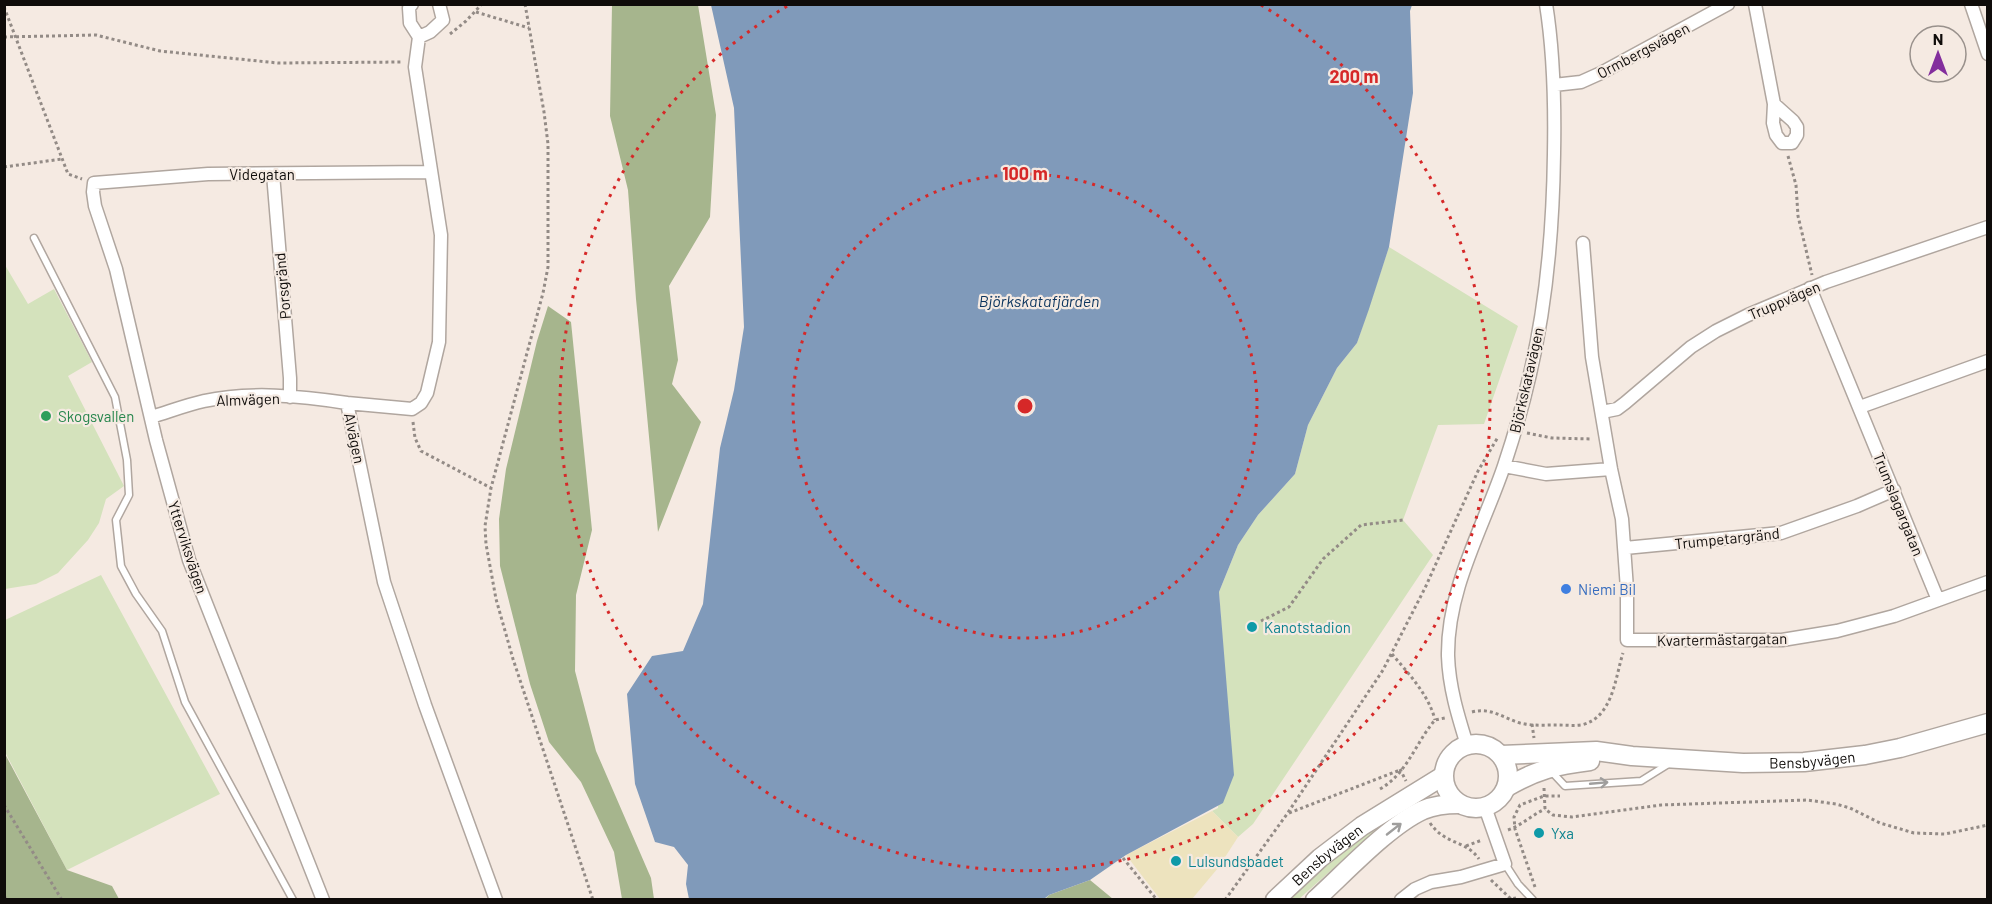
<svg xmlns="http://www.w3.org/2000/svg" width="1992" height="904" viewBox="0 0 1992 904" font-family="Barlow,sans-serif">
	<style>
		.green { fill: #d4e2bc }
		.forest { fill: #a6b58d }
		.sand { fill: #ede3be }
		.water { fill: #809aba }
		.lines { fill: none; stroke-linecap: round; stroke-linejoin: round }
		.lane-casing { stroke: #b0a69f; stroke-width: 9 }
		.street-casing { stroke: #b0a69f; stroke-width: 15 }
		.secondary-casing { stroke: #b0a69f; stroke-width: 21 }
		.path { stroke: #938b86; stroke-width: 3; stroke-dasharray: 3 3; stroke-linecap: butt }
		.lane { stroke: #fff; stroke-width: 6 }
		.street { stroke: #fff; stroke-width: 12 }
		.secondary { stroke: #fff; stroke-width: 18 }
		.oneway { stroke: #9f9e9d }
		.ring { fill: none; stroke: #d62828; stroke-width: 3; stroke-dasharray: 3 6 }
		.leisure-dot { fill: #2e9e5b; stroke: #f5eae2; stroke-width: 2 }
		.shop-dot { fill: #3f7fe0; stroke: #f5eae2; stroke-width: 2 }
		.culture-dot { fill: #0f9aa8; stroke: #f5eae2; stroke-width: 2 }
		.labels { text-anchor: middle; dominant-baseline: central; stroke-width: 4.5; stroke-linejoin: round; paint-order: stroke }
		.street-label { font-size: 15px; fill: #0f0c0a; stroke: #f5eae2 }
		.leisure-label { font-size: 15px; fill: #27864d; stroke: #f5eae2; text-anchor: start }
		.shop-label { font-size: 15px; fill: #366cbe; stroke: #f5eae2; text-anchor: start }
		.culture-label { font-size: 15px; fill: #0d838f; stroke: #f5eae2; text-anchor: start }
		.water-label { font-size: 16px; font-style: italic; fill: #0b345e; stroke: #f5eae2 }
		.centre { fill: #d62828; stroke: #f5eae2; stroke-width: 3 }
		.ring-label { font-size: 18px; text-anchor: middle; font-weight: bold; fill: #d62828; stroke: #f5eae2; stroke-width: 4.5; stroke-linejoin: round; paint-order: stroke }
	</style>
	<rect width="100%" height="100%" fill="#f5eae2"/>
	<path class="green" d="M1389 247 1518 326 1484 424 1438 425 1403 520 1433 555 1253 824 1238 837 1212 811 1218 808 1226 693 1219 592 1238 545 1258 515 1295 474 1308 425 1337 368 1357 343Z
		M5 265 28 304 54 289 92 362 68 376 124 486 106 499 99 523 88 540 58 573 36 584 5 589Z
		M101 575 220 794 67 870 5 752V620Z
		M1393 814 1395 819 1356 848 1299 899 1288 900C1320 867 1356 840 1393 814Z"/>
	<path class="forest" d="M612 5H698L716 115 710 217 669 286 678 360 672 384 701 422 658 532 636 299 628 190 610 116Z
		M548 306 571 322 592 530 576 595 575 671 596 751 651 878 654 899H622L614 852 581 782 549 742 530 684 500 566 499 519 506 469 537 341Z
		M4 752 67 870 112 886 119 899H5Z
		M1090 880 1113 899 1044 900 1049 895Z"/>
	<path class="sand" d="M1212 811 1238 837 1218 868 1192 899H1160L1126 855Z"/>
	<path class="water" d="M711 5H1412L1410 11 1413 93 1389 247 1369 309 1357 343 1337 368 1308 425 1295 474 1258 515 1238 545 1219 592 1234 775 1223 803 1126 855 1090 880 1049 895 1044 899H689L686 884 688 865 674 847 655 842 635 784 627 694 652 656 683 651 703 604 720 448 734 390 744 327 734 108Z"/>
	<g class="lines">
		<g class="lane-casing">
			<path id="lane" d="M34 238 115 397 127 460 129 495 116 520 121 566 136 594 162 631 185 702 293 900
				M1551 771 1565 786 1641 781 1670 763
				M1505 864 1518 884 1533 900"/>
		</g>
		<g class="street-casing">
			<path id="street" d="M412 4 409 8 410 23 419 37 415 67 441 235 439 342 427 393 421 403 412 409 347 403 384 582 425 705 496 900
				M1755 4 1774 104 1773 123 1776 135 1782 143H1792L1797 135V127L1793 121 1774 104
				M1971 4 1988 54
				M419 37 430 32 443 20 439 4
				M1554 85 1581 82 1601 73 1728 4
				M273 174 290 378V397
				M1583 243 1592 357 1611 469 1622 519 1627 589V640H1782L1837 631 1894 616 1988 582
				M1810 288 1938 600
				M1860 407 1988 361
				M1602 412 1617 409 1625 403 1691 347 1716 331 1748 315 1826 282 1988 227
				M151 417C168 412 186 405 204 401 250 391 301 396 347 403
				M1504 466 1546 474 1611 469
				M1625 548 1781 533 1857 506 1894 490
				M1467 745C1458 716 1449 687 1448 656 1447 589 1483 528 1504 466 1514 436 1523 405 1530 374 1547 302 1553 228 1554 154 1555 103 1554 54 1546 4
				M323 900 189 560 156 440 116 269 95 206 93 192 94 183 208 174 431 172
				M1401 900 1415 889 1431 882 1461 877 1505 864 1485 807"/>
		</g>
		<g class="secondary-casing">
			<g id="secondary">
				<circle cx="1476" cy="776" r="32"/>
				<path id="s1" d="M1501 755 1596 751 1632 756 1743 763 1804 762 1865 755 1900 748 1988 723"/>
				<path d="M1507 787C1536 770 1556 765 1590 761"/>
				<path id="s2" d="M1275 900 1320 858 1362 826 1443 776"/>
				<path d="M1315 900C1345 873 1388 826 1423 810 1435 805 1446 804 1459 804"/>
			</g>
		</g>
		<path class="path" d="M525 4 544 112 548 144V267L543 293 491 488 485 526 486 544 496 599 513 659 593 900
			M4 7 68 174 82 179
			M476 12 529 28
			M450 34 466 21 482 4
			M4 37 96 35 160 51 278 63 402 62
			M1788 156 1796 185 1798 216 1812 275
			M4 167 62 159
			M413 422 415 438 421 451 491 488
			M1527 433 1552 438 1592 439
			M1261 621 1289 607 1323 559 1361 525 1403 520
			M1392 654C1408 673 1429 695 1435 720
			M1472 712C1491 707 1503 718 1520 723 1532 726 1545 725 1557 725 1565 725 1573 726 1581 725 1613 718 1615 678 1623 653
			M1532 724 1534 738
			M1400 769 1406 781
			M1544 788 1545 809 1553 815 1572 817 1661 805 1807 800 1836 804 1850 808 1880 823 1914 833 1945 834 1988 825
			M1380 789C1407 774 1416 742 1435 720L1445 718
			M4 805 62 900
			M1289 813 1400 770
			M1430 823C1445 845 1466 840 1479 859
			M1508 830C1522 825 1532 815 1545 809
			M1466 846 1482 840
			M1123 858 1157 900
			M1491 880 1511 899 1516 898
			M1535 887 1515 829 1514 817 1520 805 1544 796H1560
			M4 896 7 900
			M1225 900 1287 814 1383 670 1425 588 1478 471 1498 437"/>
		<use href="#lane" class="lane"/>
		<use href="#street" class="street"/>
		<use href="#secondary" class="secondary"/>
	</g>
	<defs><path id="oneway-shaft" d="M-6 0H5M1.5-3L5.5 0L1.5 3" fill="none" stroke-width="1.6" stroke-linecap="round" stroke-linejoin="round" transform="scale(1.5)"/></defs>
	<g class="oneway">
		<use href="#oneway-shaft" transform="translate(1599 783) rotate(-5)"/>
		<use href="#oneway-shaft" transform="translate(1394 829) rotate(-38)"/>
	</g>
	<g class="ring">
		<circle cx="1025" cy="406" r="232"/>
		<path d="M1261 5A465 465 0 1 1 789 5"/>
	</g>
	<circle class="leisure-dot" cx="46" cy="416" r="6"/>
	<circle class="shop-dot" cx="1566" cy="589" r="6"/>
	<g class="culture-dot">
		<circle cx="1252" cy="627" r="6"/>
		<circle cx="1539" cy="833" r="6"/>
		<circle cx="1176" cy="861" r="6"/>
	</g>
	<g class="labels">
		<g class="street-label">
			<text transform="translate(1643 50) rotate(-28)">Ormbergsvägen</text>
			<text x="262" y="174">Videgatan</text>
			<text transform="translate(282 286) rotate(-95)">Porsgränd</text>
			<text transform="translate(1784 300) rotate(-23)">Truppvägen</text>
			<text transform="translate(1526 380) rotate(-77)">Björkskatavägen</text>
			<text transform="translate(248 399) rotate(-2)">Almvägen</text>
			<text transform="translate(355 438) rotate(78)">Alvägen</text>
			<text transform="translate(1899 504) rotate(68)">Trumslagargatan</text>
			<text transform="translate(1727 538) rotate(-6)">Trumpetargränd</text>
			<text transform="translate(188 547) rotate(72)">Ytterviksvägen</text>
			<text transform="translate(1722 639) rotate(-1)">Kvartermästargatan</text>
			<text stroke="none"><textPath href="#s1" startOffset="312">Bensbyvägen</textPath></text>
			<text stroke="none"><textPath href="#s2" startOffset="69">Bensbyvägen</textPath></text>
		</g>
		<g class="leisure-label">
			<text x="58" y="416">Skogsvallen</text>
		</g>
		<g class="shop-label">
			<text x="1578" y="589">Niemi Bil</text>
		</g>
		<g class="culture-label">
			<text x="1264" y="627">Kanotstadion</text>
			<text x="1551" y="833">Yxa</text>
			<text x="1188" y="861">Lulsundsbadet</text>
		</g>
		<g class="water-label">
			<text x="1039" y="300">Björkskatafjärden</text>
		</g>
	</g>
	<circle cx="1025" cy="406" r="9" class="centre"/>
	<g class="ring-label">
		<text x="1354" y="83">200 m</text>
		<text x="1025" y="180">100 m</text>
	</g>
	<rect width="1992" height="904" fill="none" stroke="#0f0c0a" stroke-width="12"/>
	<g transform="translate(1938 54)"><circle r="28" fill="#f5eae2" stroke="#99918c" stroke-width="1.5"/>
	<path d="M0-4.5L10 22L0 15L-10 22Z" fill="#832e9d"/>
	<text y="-9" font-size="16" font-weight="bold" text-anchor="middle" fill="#0f0c0a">N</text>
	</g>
</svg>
